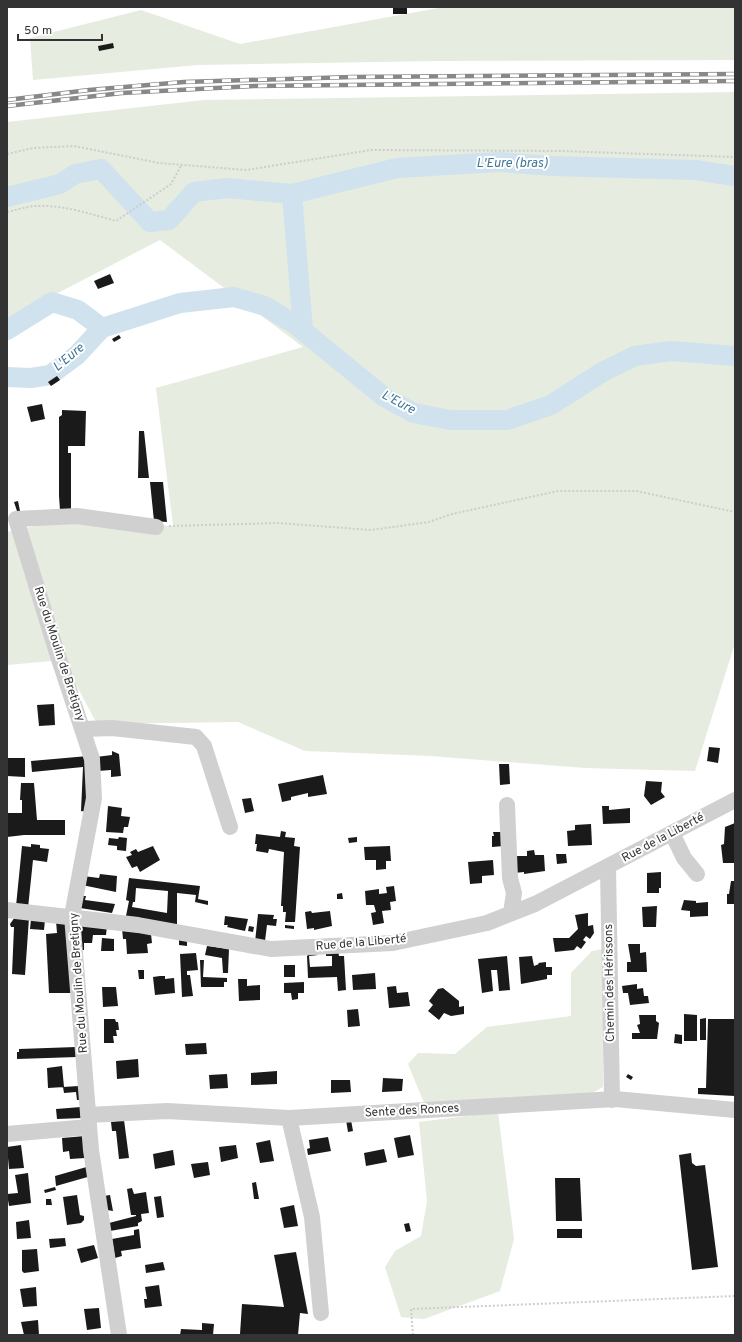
<svg xmlns="http://www.w3.org/2000/svg" width="742" height="1342" viewBox="0 0 742 1342" font-family="Overpass,sans-serif">
	<style>
		.green { fill: #e6ecdf }
		.lines { fill: none; stroke-linecap: round; stroke-linejoin: round }
		.river { stroke: #cfe2ee; stroke-width: 20 }
		.building { fill: #1a1a1a; fill-rule: evenodd }
		.path { stroke: #cdcdcd; stroke-width: 2; stroke-dasharray: 2 2; stroke-linecap: butt }
		.minor { stroke: #d0d0d0; stroke-width: 16 }
		.rail-casing { stroke: #888; stroke-width: 4.5 }
		.rail { stroke: #fff; stroke-width: 3; stroke-dasharray: 9; stroke-linecap: butt }
		.labels { text-anchor: middle; dominant-baseline: central; stroke-width: 4; stroke-linejoin: round; paint-order: stroke }
		.street-label { font-size: 12px; fill: #333; stroke: #fff }
		.water-label { font-size: 13px; font-style: italic; fill: #3f7597; stroke: #fff }
	</style>
	<rect width="100%" height="100%" fill="#fff"/>
	<path class="green" d="M444 7H735V60L436 61 197 65 33 80 30 38 141 10 240 44Z
		M735 92V643L695 771 585 768 431 756 305 751 238 722 97 724 63 660 7 665V532L66 519 173 526 156 388 303 347 160 240 56 294 7 324V122L204 100Z
		M603 949V1087L589 1095 424 1103 408 1064 418 1053 455 1054 487 1027 571 1016V973L592 951Z
		M498 1112 514 1239 500 1291 424 1319 401 1317 385 1267 395 1251 421 1236 427 1201 419 1122Z"/>
	<g class="lines">
		<path class="river" d="M292 194 303 330
			M7 197 60 184 75 174 101 169 150 222 169 220 194 192 227 188 292 194 397 168 499 162 553 166 695 170 735 176
			M7 330 52 302 78 310 102 328
			M7 377 31 378 50 375 77 355 102 328 180 303 234 297 265 306 296 325 384 397 414 413 450 420H507L551 405 604 371 635 356 671 351 735 356"/>
	</g>
	<path class="building" d="M393 7H407V14H393Z
		M113 43 114 48 99 51 98 46Z
		M110 274 114 283 98 289 94 281Z
		M119 335 121 338 114 342 112 339Z
		M57 376 60 380 51 386 48 382Z
		M42 404 45 419 31 422 27 407Z
		M62 410 86 411 85 446H68V453H71V510H60L59 496V417L62 415Z
		M139 431H144L149 478H138Z
		M150 482H163L167 522 154 521Z
		M18 501 20 511H17L14 502Z
		M54 704 55 725 39 726 37 705Z
		M709 747 720 748 718 763 707 761Z
		M112 751 119 754 121 776 111 777V770L98 771 96 757 112 755Z
		M88 756 87 812 81 811 83 767 32 772 31 761Z
		M7 758H25V777L7 776Z
		M499 764H509L510 784 500 785Z
		M323 775 327 794 308 797V793L291 797V800L282 802 278 784Z
		M646 781 662 782 661 792 665 797 651 805 644 796Z
		M21 783H34L37 820H65V835H24L7 837V813H22V800H20Z
		M251 798 254 811 245 813 242 799Z
		M108 806 122 808 121 816 130 817 128 827H124L123 833 106 832Z
		M602 806H609V810L630 808V823L603 824Z
		M735 823V863H723L721 845 724 844 725 827Z
		M591 824 592 845 568 846 567 831 575 830V825Z
		M281 831 286 832 285 837 295 838 294 846 300 847 295 922H285L286 912H283V906H281L284 852 269 849 268 853 256 851 257 844H255L256 834 280 837Z
		M493 832H503L504 846 492 847V836H494Z
		M119 837 127 838 126 851 117 850V846L108 845 109 838 118 839Z
		M357 837V842L349 843 348 838Z
		M31 844 40 845V848L49 849 47 862 33 860 28 908 16 906 22 846 31 847Z
		M153 846 160 860 140 872 137 866 132 868 126 857 132 855 130 852 136 849 138 852Z
		M390 846 391 861H386V869L376 870V860H365L364 847Z
		M534 850 535 855H544L545 871 524 874V872L514 873 513 856H527V851Z
		M556 854H566L567 863 557 864Z
		M493 860 494 875 482 876V883L470 884 468 862Z
		M661 872V888H659V893H647V873Z
		M100 874 117 876 116 892 82 885 83 876 99 878Z
		M129 878 200 886 198 899 208 901V905L195 902 196 895 177 893V926L126 916 129 901 126 900ZM136 888 168 891 167 913 132 907 133 902H135Z
		M731 881H735V904H727V894H729Z
		M394 886 396 901 390 902 391 910 382 911 384 923 373 925 371 913 376 912 374 905H366L365 891 379 889V894L387 893 386 887Z
		M342 893 343 899H337V894Z
		M81 896H86L85 900 115 904 112 913 80 908Z
		M684 900 696 901V903L708 902V916L690 917V911L681 910Z
		M657 906 656 927H643L642 907Z
		M311 911 312 913 330 911 332 926 314 930V928L307 929 305 912Z
		M588 913V926L593 925 594 933 590 939 586 936 583 940 586 942 581 949 577 946 574 950 555 952 553 938H569L578 929 575 915Z
		M258 914 274 915 273 919H277L276 926 267 925 265 941 255 942Z
		M225 916 248 919 245 931 227 927 228 925H224Z
		M15 917 29 918 25 975 12 974 14 927H11L10 924Z
		M31 919 45 920 44 930 30 929Z
		M56 921 64 922 67 926 72 993H49L46 934 57 933Z
		M80 923 107 926 106 935H93L92 943H84V950H77Z
		M285 925 294 926V929L285 928Z
		M249 926 254 927 253 932 248 931Z
		M122 928 151 934 152 943 147 944 148 953 127 954 126 939H123Z
		M102 938 114 939V951H101Z
		M179 940 187 941V946L179 945Z
		M628 944H640V953L646 952 647 972H627V962H631Z
		M207 946 229 949 228 973H223L222 958 205 955Z
		M338 951 339 956H344L346 990 338 991 337 977 308 978 307 956 310 953 318 955 309 956 310 967 332 966V956H326V952Z
		M196 953 198 970 187 971V975H190L193 996 182 997 180 954Z
		M507 956 510 990 499 991 497 970H491L493 991 482 993 478 959Z
		M532 956 534 966 539 964 538 963 546 962V967H552V975H547V979L521 984 519 957Z
		M200 960H204L203 977 227 978V982H224V987H201Z
		M284 965H295V977H284Z
		M138 970H144V979H139Z
		M375 973 376 989 353 990 352 975Z
		M160 976H165V979L174 978 175 993 155 995 153 977Z
		M238 979H247V986L260 985V1000L239 1001Z
		M304 982V993H298V999L292 1000 291 993H284V983Z
		M637 984V989L643 988 644 996H648L649 1003 630 1005 628 993H623L622 986Z
		M396 986 397 993 408 992 410 1006 389 1008 387 987Z
		M102 987H116L118 1006 103 1007Z
		M443 988 459 1001V1007L464 1006V1014L451 1016 444 1013 439 1020 428 1011 433 1005 429 1001 438 989Z
		M358 1009 360 1026 348 1027 347 1010Z
		M684 1014 697 1015V1041H684Z
		M639 1015H656V1021L659 1023 657 1039H632V1033H640L637 1025 640 1024Z
		M706 1018V1040H700V1019Z
		M104 1019H115L116 1022H118L119 1030H116L117 1036H113L114 1043H104Z
		M708 1019H735V1096L698 1094V1088H706Z
		M675 1034 682 1035V1044L674 1043Z
		M206 1043 207 1054 186 1055 185 1044Z
		M76 1047 77 1057 17 1059V1052H19V1049Z
		M138 1059 139 1077 117 1079 116 1061Z
		M62 1066 64 1087 48 1088 47 1068Z
		M277 1071V1084L251 1085V1073Z
		M227 1074 228 1088 210 1089 209 1075Z
		M628 1074 633 1077 631 1080 626 1077Z
		M383 1078 403 1079 402 1091 382 1092Z
		M331 1080H350L351 1092 331 1093Z
		M79 1086 81 1100H77L76 1092 64 1093 63 1087Z
		M81 1107 82 1118 57 1119 56 1109Z
		M124 1120 129 1158 119 1159 116 1131H112L111 1122Z
		M346 1120H351L353 1131 348 1132Z
		M410 1135 414 1155 398 1158 394 1138Z
		M85 1136V1158L70 1159 69 1151 63 1152 62 1138Z
		M328 1137 331 1151 308 1155 307 1149 310 1148 309 1140Z
		M270 1140 274 1161 260 1163 256 1143Z
		M21 1145 24 1168 9 1169 7 1147Z
		M236 1145 238 1158 221 1162 219 1147Z
		M384 1149 387 1162 366 1166 364 1153Z
		M173 1150 175 1165 155 1169 153 1154Z
		M691 1153 692 1163 696 1166 705 1165 718 1267 692 1270 679 1155Z
		M208 1162 210 1175 194 1178 191 1164Z
		M90 1166 91 1176 56 1186 55 1176Z
		M28 1173 31 1203 9 1206 7 1194 18 1193 15 1175Z
		M555 1178H580L582 1221H556Z
		M256 1182 259 1199H254L252 1183Z
		M55 1187 56 1190 45 1193 44 1190Z
		M132 1188 134 1194 146 1192 149 1213 141 1214 142 1221 138 1223V1226L110 1231 109 1223 136 1216V1215H131L127 1189Z
		M77 1195 80 1215 84 1216V1220L81 1223 67 1225 63 1197Z
		M110 1195 113 1211 107 1210 104 1196Z
		M161 1196 164 1217 157 1218 154 1197Z
		M46 1199H51L52 1205H46Z
		M294 1205 298 1226 284 1228 280 1208Z
		M29 1220 31 1238 17 1239 16 1222Z
		M409 1223 411 1231 406 1232 404 1224Z
		M139 1229 141 1248 121 1251 122 1256 115 1258 112 1239 134 1235V1230Z
		M557 1229H582V1238H557Z
		M65 1238 66 1246 50 1248 49 1239Z
		M94 1245 98 1258 81 1263 77 1249Z
		M37 1249 39 1271 24 1273 22 1271V1250Z
		M296 1252 308 1314 300 1313 298 1335 240 1334 242 1304 284 1307 274 1255Z
		M163 1262 165 1270 146 1273 145 1265Z
		M159 1285 162 1306 145 1308 144 1299H147L145 1287Z
		M36 1287 37 1306 23 1307 20 1289Z
		M99 1308 101 1328 87 1330 84 1309Z
		M38 1320 39 1335H24L21 1322Z
		M202 1323 214 1324 213 1335H180L181 1329 202 1330Z"/>
	<g class="lines">
		<path class="path" d="M7 154 33 148 74 146 159 163 246 170 371 150 560 151 735 157
			M7 212C17 210 27 206 37 206 65 205 90 214 116 221L171 184 182 164
			M169 526 278 523 371 530 429 522 452 514 558 491H636L735 512
			M413 1335 411 1309 735 1296"/>
		<path class="minor" d="M84 729 112 728 196 737 204 746 230 827
			M507 805 510 878 514 893 511 913
			M672 833 684 858 697 874
			M608 867 612 1100
			M7 910 138 925 271 949 393 943 487 923 535 904 735 800
			M88 1115 167 1111 289 1118 615 1099 735 1110
			M289 1118 312 1217 321 1313
			M7 1134 89 1127
			M119 1335 91 1150 72 916 94 798 92 759 56 650 16 519 77 516 156 527"/>
		<g class="rail-casing">
			<path id="rail" d="M7 100 89 90 184 82 352 77 735 74
				M7 106 122 93 254 86 735 81"/>
		</g>
		<use href="#rail" class="rail"/>
	</g>
	<g class="labels">
		<g class="street-label">
			<text transform="translate(59 654) rotate(72)">Rue du Moulin de Bretigny</text>
			<text transform="translate(663 838) rotate(-28)">Rue de la Liberté</text>
			<text transform="translate(361 943) rotate(-5)">Rue de la Liberté</text>
			<text transform="translate(79 983) rotate(-94)">Rue du Moulin de Bretigny</text>
			<text transform="translate(610 983) rotate(-91)">Chemin des Hérissons</text>
			<text transform="translate(412 1111) rotate(-3)">Sente des Ronces</text>
		</g>
		<g class="water-label">
			<text x="512" y="164">L'Eure (bras)</text>
			<text transform="translate(69 358) rotate(-40)">L'Eure</text>
			<text transform="translate(398 403) rotate(28)">L'Eure</text>
		</g>
	</g>
	<rect width="742" height="1342" fill="none" stroke="#333333" stroke-width="16"/>
	<path d="M18 34v6h84v-6" fill="none" stroke="#333333" stroke-width="2"/>
	<text x="24" y="34" font-size="12" fill="#333333" stroke="#ffffff" stroke-width="3" paint-order="stroke">50 m</text>
</svg>
